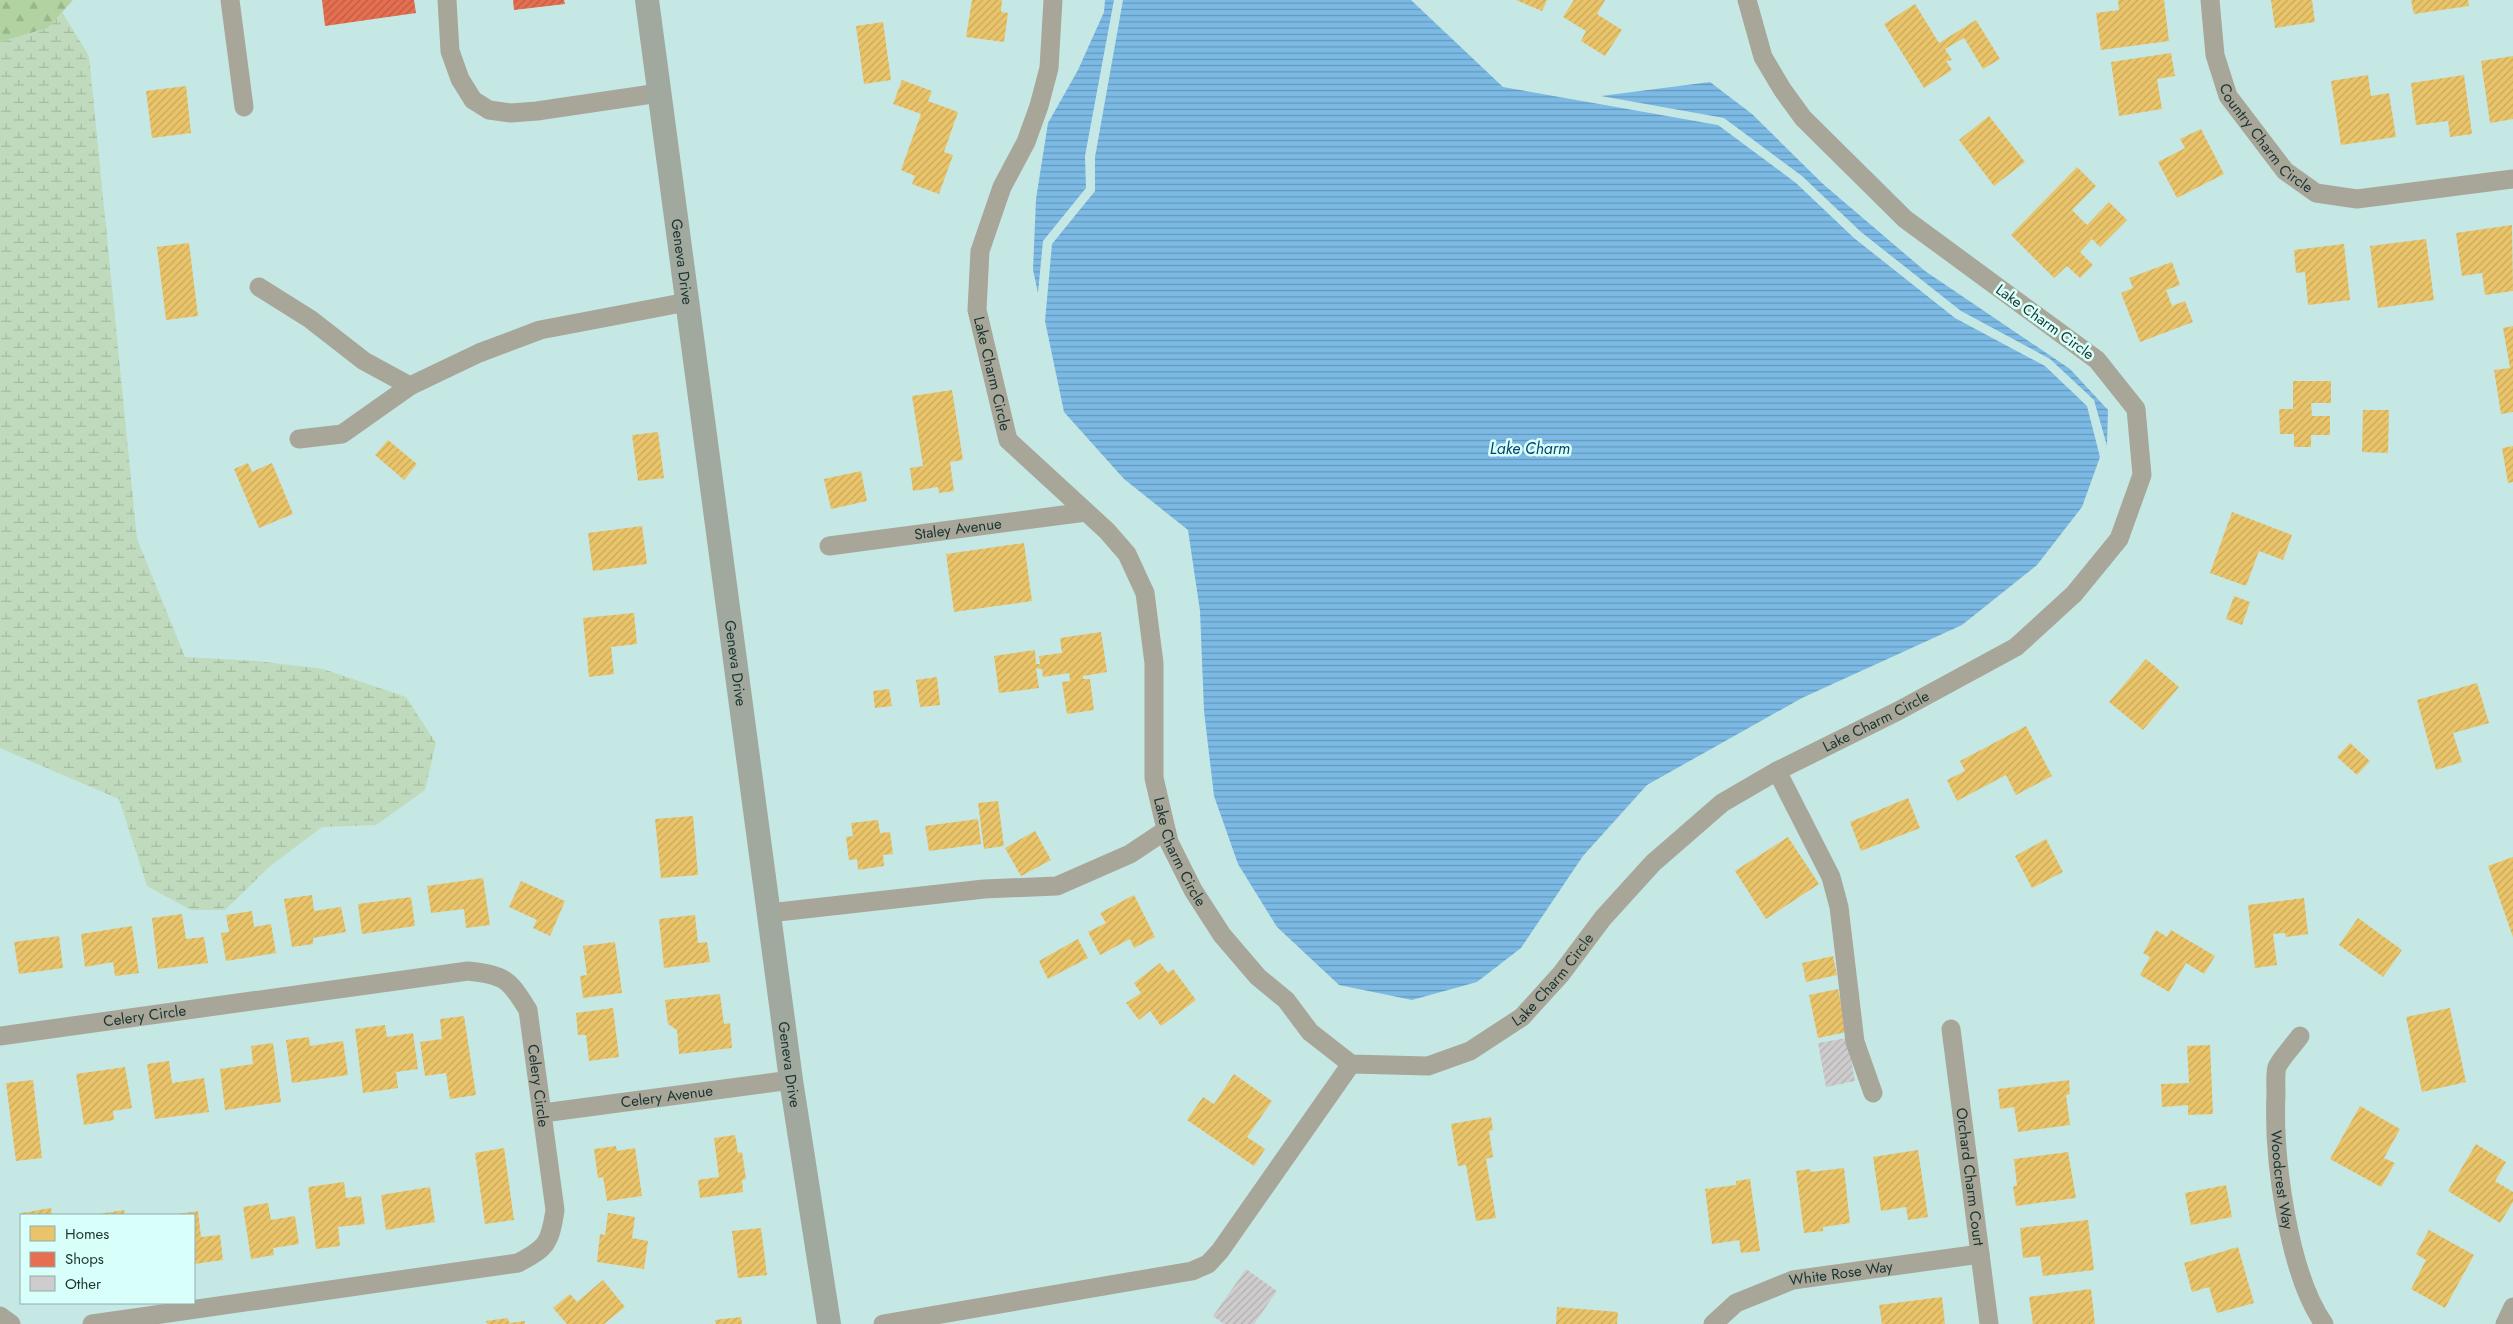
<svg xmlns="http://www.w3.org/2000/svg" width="2513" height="1324" viewBox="0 0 2513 1324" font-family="Jost,sans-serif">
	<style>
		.forest { fill: url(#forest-firs) }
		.wetland { fill: url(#wetland-marsh) }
		.water { fill: url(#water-rules) }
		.homes { fill: url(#homes-hatch) }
		.shops { fill: url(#shops-hatch) }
		.building { fill: url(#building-hatch) }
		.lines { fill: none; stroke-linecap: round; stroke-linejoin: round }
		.minor { stroke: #a7a699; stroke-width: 19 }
		.major { stroke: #a1a89d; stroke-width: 24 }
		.labels { text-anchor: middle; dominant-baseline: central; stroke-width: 5; stroke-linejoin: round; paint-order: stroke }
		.street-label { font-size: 15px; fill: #1a3431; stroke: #d9fffa }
		.water-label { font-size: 16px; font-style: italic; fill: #09426b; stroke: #d9fffa }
	</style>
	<defs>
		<pattern id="forest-firs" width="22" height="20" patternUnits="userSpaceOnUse" patternTransform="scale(1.25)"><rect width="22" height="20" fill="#b1d3a2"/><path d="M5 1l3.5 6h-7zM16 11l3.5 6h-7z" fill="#98b68c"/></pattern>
		<pattern id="wetland-marsh" width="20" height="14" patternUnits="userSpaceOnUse" patternTransform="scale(1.25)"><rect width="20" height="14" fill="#bfdabc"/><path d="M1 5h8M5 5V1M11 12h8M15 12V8" fill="none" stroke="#a4bca2"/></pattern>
		<pattern id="water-rules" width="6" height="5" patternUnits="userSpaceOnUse" patternTransform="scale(1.25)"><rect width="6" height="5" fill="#7cbae5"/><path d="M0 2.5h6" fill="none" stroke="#6598ba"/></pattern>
		<pattern id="homes-hatch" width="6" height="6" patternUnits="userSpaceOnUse" patternTransform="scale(1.25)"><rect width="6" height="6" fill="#e9c46a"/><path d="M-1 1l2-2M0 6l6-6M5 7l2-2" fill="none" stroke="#c7a95c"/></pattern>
		<pattern id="shops-hatch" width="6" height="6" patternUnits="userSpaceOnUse" patternTransform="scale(1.25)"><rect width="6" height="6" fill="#e76f51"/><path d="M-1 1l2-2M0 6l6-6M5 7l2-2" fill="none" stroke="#ba5c44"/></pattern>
		<pattern id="building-hatch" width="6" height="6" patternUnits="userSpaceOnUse" patternTransform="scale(1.25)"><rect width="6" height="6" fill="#cfccce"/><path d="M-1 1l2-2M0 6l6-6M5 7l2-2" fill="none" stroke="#b1b0b1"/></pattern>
	</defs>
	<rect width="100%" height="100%" fill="#c6e8e4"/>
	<path class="forest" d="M0 0H73L48 28 0 42Z"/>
	<path class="wetland" d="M62 12 89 56 137 539 185 657 256 661 323 669 406 697 436 743 425 790 376 825 322 827 269 867 225 910H191L147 886 119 799 0 748V42L48 28Z"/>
	<path class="water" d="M1105 0H1114L1085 156 1086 188 1043 241 1038 293 1033 270 1036 199 1048 123 1078 70 1104 12Z
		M1123 0H1411L1503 87 1718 125 1796 183 1854 238 1955 318 2045 366 2087 406 2100 457 2082 507 2037 565 1962 625 1802 698 1647 785 1583 856 1521 948 1477 982 1412 1000 1339 985 1277 927 1238 864 1214 796 1204 711 1200 611 1188 530 1124 479 1064 412 1045 321 1052 244 1095 191V157Z
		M1710 82 1752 114 1823 184 1925 271 2070 369 2108 410 2107 446 2094 400 2050 359 1961 311 1861 232 1802 176 1724 118 1601 96Z"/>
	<path class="homes" d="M972 0H1002L1001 12 1008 13 1004 42 966 37Z
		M1516 0H1547L1542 11Z
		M1574 0H1605L1597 14 1622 30 1605 56 1581 41 1586 31 1563 17Z
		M2118 0H2164L2169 41 2101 50 2096 13 2119 10Z
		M2271 0H2312L2315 22 2275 28Z
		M2411 0H2468L2469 6 2414 14Z
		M1915 4 1939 43 1976 20 2000 59 1983 69 1964 38 1945 49 1952 60 1946 61 1952 70 1924 88 1884 24Z
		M883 22 891 80 864 84 856 26Z
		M2171 53 2175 76 2157 79 2162 109 2119 116 2111 62Z
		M2513 56V119L2490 123 2481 61Z
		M2368 75 2371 96 2389 93 2396 137 2341 145 2331 81Z
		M2464 75 2472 134 2450 137 2448 121 2416 125 2411 83Z
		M902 80 932 91 928 101 958 112 944 152 953 155 939 194 912 184 915 176 901 170 921 114 893 104Z
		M186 86 191 133 152 138 146 91Z
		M1989 116 2025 162 1994 186 1959 140Z
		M2201 129 2224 174 2177 198 2158 162 2185 148 2180 139Z
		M2077 167 2096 186 2072 210 2087 225 2109 202 2127 220 2100 247 2092 239 2080 252 2093 265 2080 278 2067 266 2054 278 2011 235Z
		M2512 225 2513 291 2485 295 2482 273 2462 276 2456 233Z
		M2426 239 2434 300 2378 308 2370 246Z
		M189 243 198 316 166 320 157 247Z
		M2344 244 2350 300 2308 305 2305 272 2296 273 2294 250Z
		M2172 262 2180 285 2166 290 2172 306 2185 301 2193 322 2140 342 2121 293 2133 288 2129 278Z
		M2513 326V412L2501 414 2494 370 2510 368 2503 328Z
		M2293 381H2331V403H2311L2312 416H2330V435H2311V447H2294V434H2280L2279 409H2293Z
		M952 390 963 460 950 462 954 491 939 493 938 487 913 491 910 468 923 466 912 396Z
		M2363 410H2389L2388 453 2362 452Z
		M658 432 664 478 638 481 632 435Z
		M388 440 417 464 404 480 375 455Z
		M2513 446V482L2508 483 2502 448Z
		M248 463 252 472 272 463 293 514 259 528 234 469Z
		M861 471 867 501 831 509 824 479Z
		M2232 512 2292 535 2283 560 2259 551 2246 586 2210 573Z
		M642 526 647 564 593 571 588 533Z
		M1024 543 1032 601 954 612 946 554Z
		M2234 596 2250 602 2242 625 2226 619Z
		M634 613 637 644 611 647 614 674 589 677 583 618Z
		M1101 632 1107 672 1083 676V679H1090L1094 710 1067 714 1062 682 1070 681 1069 673 1043 677 1042 669 1036 668 1039 688 999 693 994 656 1035 650 1036 664H1040L1039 656 1062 653 1060 638Z
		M2146 659 2179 687 2143 730 2109 702Z
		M937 677 940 705 920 707 916 680Z
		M2477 683 2489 723 2453 733 2462 762 2436 770 2417 700Z
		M889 689 892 706 875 708 873 691Z
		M2026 726 2052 776 2016 795 2006 775 1957 801 1947 780 1965 771 1960 761Z
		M2350 743 2370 761 2357 775 2337 757Z
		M1908 798 1920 828 1861 851 1850 822Z
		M998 801 1004 846 984 849 978 803Z
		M693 816 698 875 661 878 655 819Z
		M978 819 981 844 929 851 925 826Z
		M878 820 880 833 890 832 893 854 883 855 884 866 858 870 857 859 849 860 846 837 853 836 851 823Z
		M1035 831 1051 860 1021 876 1005 848Z
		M1788 837 1819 884 1766 919 1735 871Z
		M2046 839 2063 872 2032 888 2015 856Z
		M2513 857V937L2488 866Z
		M483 878 490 925 466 928 464 909 431 913 427 886Z
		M521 881 565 901 550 936 533 928 537 920 509 907Z
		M312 895 314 911 341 907 346 932 313 938V944L292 947 284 899Z
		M1134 895 1155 937 1134 948 1130 939 1100 955 1088 932 1106 923 1100 913Z
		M411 897 415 926 362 934 358 904Z
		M2304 898 2308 934 2286 937 2285 933 2273 934 2277 965 2255 968 2248 905Z
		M252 911 254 927 271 924 276 953 226 961 221 933 229 932 226 915Z
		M182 914 186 939 204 937 208 963 158 969 152 918Z
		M695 915 698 943 707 942 710 962 664 968 659 919Z
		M2358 918 2402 950 2383 977 2339 945Z
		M132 926 139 973 115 976 113 962 85 967 81 934Z
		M2156 930 2167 937 2171 930 2215 956 2204 974 2186 963 2169 992 2140 975 2150 957 2143 953Z
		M59 936 63 968 19 974 14 942Z
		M1078 939 1088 958 1048 979 1039 961Z
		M615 942 622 993 583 998 580 976 587 975 583 946Z
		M1833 956 1837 975 1806 982 1802 963Z
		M1160 963 1168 973 1173 969 1196 1000 1161 1026 1150 1011 1139 1020 1126 1003 1141 993 1134 983Z
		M1838 989 1847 1032 1818 1038 1809 995Z
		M720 994 724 1024 730 1023 732 1048 679 1054 677 1030 668 1024 665 1000Z
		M613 1008 619 1057 589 1061 586 1035H578L576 1013Z
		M2450 1008 2466 1082 2422 1092 2406 1017Z
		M464 1016 476 1095 450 1099 446 1073 425 1076 420 1042 442 1039 440 1019Z
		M385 1025 387 1037 413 1033 418 1069 396 1072 398 1088 363 1093 355 1029Z
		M309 1037 310 1046 343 1041 348 1075 292 1083 286 1040Z
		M273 1043 281 1102 225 1110 220 1069 253 1064 251 1046Z
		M2210 1045 2213 1114 2188 1115V1105L2162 1107 2161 1084 2189 1083 2187 1046Z
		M169 1061 172 1083 204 1078 209 1112 155 1119 147 1064Z
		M125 1067 132 1108 113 1111 114 1120 84 1125 76 1074Z
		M1234 1074 1272 1101 1247 1137 1265 1149 1254 1166 1187 1120 1203 1097 1214 1104Z
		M33 1080 42 1158 16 1161 6 1083Z
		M2069 1080 2070 1094 2066 1095 2070 1125 2018 1132 2014 1107 2000 1109 1998 1089Z
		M2360 1106 2400 1129 2384 1158 2395 1163 2381 1187 2330 1159Z
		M1491 1117 1493 1130 1489 1131 1493 1157 1486 1159 1496 1218 1476 1221 1466 1165 1458 1166 1451 1124Z
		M735 1135 738 1153 742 1152 746 1179 742 1180 743 1192 700 1198 698 1180 719 1177 714 1138Z
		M2476 1144 2506 1162 2495 1181 2513 1192V1202L2500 1223 2448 1191Z
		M616 1146 617 1151 635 1148 642 1196 607 1201 603 1177 598 1178 594 1149Z
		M504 1148 514 1220 485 1224 475 1153Z
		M1918 1150 1928 1217 1908 1220 1906 1207 1881 1211 1873 1157Z
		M2068 1152 2076 1198 2016 1206 2013 1186H2017L2014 1159Z
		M1844 1168 1850 1223 1823 1227V1231L1804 1233 1796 1171 1810 1169 1811 1172Z
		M1750 1179 1760 1251 1741 1253 1739 1240 1712 1244 1705 1189 1736 1185V1181Z
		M344 1182 346 1198 361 1196 365 1224 338 1227 340 1246 316 1249 308 1187Z
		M2226 1185 2232 1217 2191 1225 2185 1193Z
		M430 1187 435 1222 386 1230 381 1195Z
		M268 1203 271 1220 295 1216 299 1244 273 1248 274 1255 251 1259 243 1207Z
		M51 1208 52 1215H21V1213Z
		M124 1210 125 1215H99V1214Z
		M198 1211 201 1237 220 1235 223 1260 194 1264V1215L177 1214Z
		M608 1213 635 1217 632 1238 648 1241 644 1269 597 1262 600 1234 605 1235Z
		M2088 1220 2094 1270 2043 1276 2040 1256 2023 1258 2020 1228Z
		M761 1228 767 1275 738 1278 732 1231Z
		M2429 1230 2474 1255 2445 1308 2411 1289 2426 1260 2416 1254Z
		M2238 1247 2254 1303 2217 1313 2209 1287 2192 1292 2184 1263Z
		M603 1280 625 1307 604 1324H567L553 1308 570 1294 577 1302Z
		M2091 1289 2095 1324H2033L2029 1297Z
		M1942 1297 1945 1324H1882L1879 1305Z
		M1557 1307 1618 1312 1617 1324H1556Z
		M741 1317 742 1324H716L715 1320Z
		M508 1318 509 1323 525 1321V1324H487L486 1321Z"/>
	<path class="shops" d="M322 0H414L416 13 325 26Z
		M513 0H564L565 4 514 10Z"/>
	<path class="building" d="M1847 1038 1855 1081 1826 1087 1818 1043Z
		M1246 1269 1277 1291 1254 1324H1224L1213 1316Z"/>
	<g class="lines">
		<g class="minor">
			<path d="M230 0 244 107"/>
			<path d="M447 0 450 51 460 79 473 100 489 110 511 113 537 111 659 93"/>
			<path id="s1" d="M1053 0 1049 68 1039 106 1026 142 1002 187 980 251 977 310 1008 440 1107 531 1127 554 1145 593 1154 663V778L1169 842 1193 890 1222 935 1258 977 1286 1000 1310 1032 1351 1064 1428 1066 1470 1051 1522 1017 1561 974 1603 918 1653 863 1722 803 1777 771 1898 711 2016 647 2074 594 2119 539 2142 475 2136 409 2097 360 1905 219 1803 118 1782 89 1763 57 1747 0"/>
			<path id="s2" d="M2210 0 2215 55 2228 96 2285 171 2316 193 2357 199 2513 179"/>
			<path d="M259 287 310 319 364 361 410 386"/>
			<path d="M299 439 342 434 410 386 479 353 540 330 687 302"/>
			<path id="s3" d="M829 546 1086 512"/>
			<path d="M1777 771 1831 877 1839 907 1855 1042 1873 1093"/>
			<path d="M769 913 984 889 1057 886 1130 854 1166 830"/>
			<path id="s4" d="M1951 1029 1989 1324"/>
			<path id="s5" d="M0 1036 468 971C505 975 509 979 528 1010L555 1210C550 1243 547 1248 518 1263L92 1324"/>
			<path id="s6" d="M2300 1036C2293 1046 2282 1057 2277 1067 2275 1074 2276 1086 2276 1094 2273 1156 2288 1273 2324 1324"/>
			<path id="s7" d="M543 1113 791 1080"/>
			<path d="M0 1316 11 1324"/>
			<path d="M883 1324 1192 1271 1208 1264 1220 1251 1351 1064"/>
			<path id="s8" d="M1713 1324 1736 1303 1793 1280 1980 1254"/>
			<path d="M2505 1324 2513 1307"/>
		</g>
		<path class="major" id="s9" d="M647 0 791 1080 829 1324"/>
	</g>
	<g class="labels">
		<g class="street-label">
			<text stroke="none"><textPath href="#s2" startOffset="155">Country Charm Circle</textPath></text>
			<text stroke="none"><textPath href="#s9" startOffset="264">Geneva Drive</textPath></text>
			<text transform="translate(2045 322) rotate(36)">Lake Charm Circle</text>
			<text stroke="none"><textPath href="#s1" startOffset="389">Lake Charm Circle</textPath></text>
			<text stroke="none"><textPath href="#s3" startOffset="130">Staley Avenue</textPath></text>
			<text stroke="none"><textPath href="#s9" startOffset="669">Geneva Drive</textPath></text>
			<text stroke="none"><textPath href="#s1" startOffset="1859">Lake Charm Circle</textPath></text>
			<text stroke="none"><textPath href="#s1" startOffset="929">Lake Charm Circle</textPath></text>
			<text stroke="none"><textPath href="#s1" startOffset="1439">Lake Charm Circle</textPath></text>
			<text stroke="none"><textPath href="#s5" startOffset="146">Celery Circle</textPath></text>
			<text stroke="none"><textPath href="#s9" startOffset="1074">Geneva Drive</textPath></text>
			<text stroke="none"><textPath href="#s5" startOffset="625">Celery Circle</textPath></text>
			<text stroke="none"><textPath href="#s7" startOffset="125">Celery Avenue</textPath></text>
			<text stroke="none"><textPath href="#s4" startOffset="149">Orchard Charm Court</textPath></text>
			<text stroke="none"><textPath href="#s6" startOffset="152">Woodcrest Way</textPath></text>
			<text stroke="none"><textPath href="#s8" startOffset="141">White Rose Way</textPath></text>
		</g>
		<g class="water-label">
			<text x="1530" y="448">Lake Charm</text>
		</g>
	</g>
	<rect x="20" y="1214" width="175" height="90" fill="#d9fffa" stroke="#8daeaa"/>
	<rect x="30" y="1226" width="25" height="15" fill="#e9c46a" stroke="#8daeaa"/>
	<text x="65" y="1239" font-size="15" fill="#1a3431">Homes</text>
	<rect x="30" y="1252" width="25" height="15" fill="#e76f51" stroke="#8daeaa"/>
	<text x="65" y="1264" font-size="15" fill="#1a3431">Shops</text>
	<rect x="30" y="1276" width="25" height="15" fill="#cfccce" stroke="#8daeaa"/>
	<text x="65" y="1289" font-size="15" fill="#1a3431">Other</text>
</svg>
